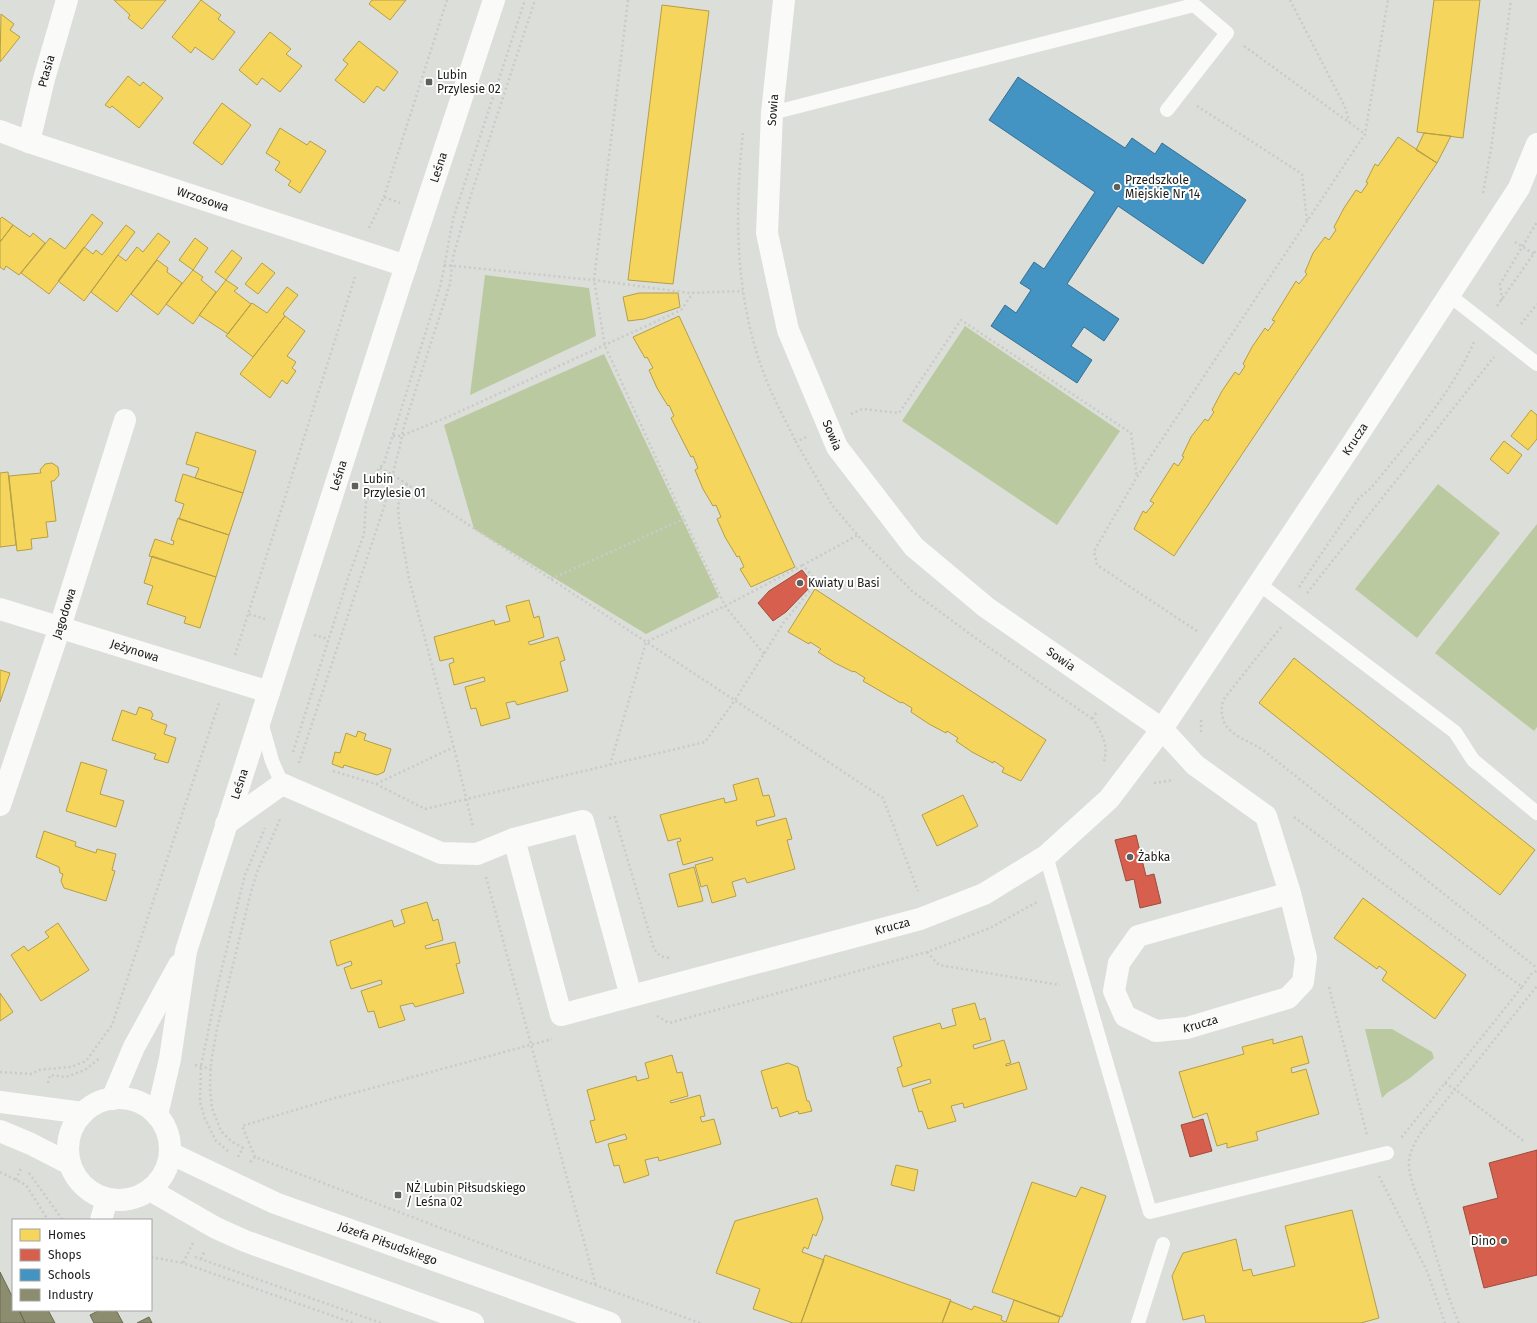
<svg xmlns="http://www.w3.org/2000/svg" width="1537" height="1323" viewBox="0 0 1537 1323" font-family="'Fira Sans',sans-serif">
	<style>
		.green { fill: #bbc9a0 }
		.homes { fill: #f6d55c; stroke: #b49e48 }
		.shops { fill: #d6604d; stroke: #9e4c3d }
		.schools { fill: #4393c3; stroke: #376f90 }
		.industry { fill: #8c8c6e; stroke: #6a6a54 }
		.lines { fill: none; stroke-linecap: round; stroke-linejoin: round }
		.path { stroke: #cacac9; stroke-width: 2.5; stroke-dasharray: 2 3; stroke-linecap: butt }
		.service { stroke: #fafaf9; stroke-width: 14 }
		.minor { stroke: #fafaf9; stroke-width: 22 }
		.tertiary { stroke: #fafaf9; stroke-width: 22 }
		.poi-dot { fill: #5f605c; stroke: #fff; stroke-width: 1.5 }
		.labels { text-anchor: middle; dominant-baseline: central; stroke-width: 4; stroke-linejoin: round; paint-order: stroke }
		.street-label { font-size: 12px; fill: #1b1c18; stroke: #fff }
		.poi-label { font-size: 12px; fill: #1b1c18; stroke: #fff; text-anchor: start }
	</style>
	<rect width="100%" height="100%" fill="#dcded9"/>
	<path class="green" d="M485 275 589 288 596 336 470 395Z
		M965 326 1120 431 1057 525 902 421Z
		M604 354 719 597 646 634 474 529 444 425Z
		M1438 484 1500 533 1417 638 1355 589Z
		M1537 524V727L1534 731 1435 653Z
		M1365 1029H1392L1432 1052 1434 1058 1410 1078 1387 1093 1382 1098Z"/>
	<path class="homes" d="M114 0H166L142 29 128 18 130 15Z
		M201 0 221 15 218 19 235 32 213 60 195 47 191 53 172 37Z
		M372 0H406L390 20 369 4Z
		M1434 0H1480L1463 138 1417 132Z
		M662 5 709 11 673 284 628 280Z
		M1 14 14 24 10 30 20 37 0 62Z
		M270 32 291 49 286 54 302 66 280 92 262 78 257 85 239 70Z
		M359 41 398 72 384 91 377 86 364 103 335 80 348 64 343 60Z
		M128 76 140 86 143 82 163 98 139 128 112 106 110 108 105 105Z
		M222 103 251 125 222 165 193 143Z
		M280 128 307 145 310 141 326 151 300 193 288 185 291 181 275 170 280 162 266 153Z
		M1424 133 1451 136 1437 163 1416 150Z
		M1398 137 1437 163 1174 556 1134 529 1143 511 1146 513 1154 503 1150 501 1174 463 1178 466 1184 457 1182 456 1191 437 1205 419 1208 421 1214 412 1212 410 1222 391 1235 372 1239 375 1245 366 1243 364 1252 347 1265 328 1268 331 1275 321 1272 320 1296 281 1299 284 1307 274 1305 272 1313 253 1325 237 1329 240 1336 230 1334 227 1344 208 1356 190 1361 193 1368 183 1366 182 1375 164 1378 166Z
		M92 214 103 223 49 294 21 273 50 238 65 249Z
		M2 217 13 225 0 242V219Z
		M13 225 30 237 33 233 45 243 19 275 6 266 4 270 0 267V242Z
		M126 225 135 232 84 301 58 281 84 247 93 254 96 250 102 255Z
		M158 233 170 242 117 312 91 292 118 255 126 261 137 247 143 252Z
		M195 238 208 248 193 270 179 260Z
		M232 250 242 258 226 280 215 272Z
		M157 260 168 268 167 272 182 283 158 315 131 294Z
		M262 263 275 273 258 294 245 284Z
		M193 270 203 277 201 280 216 292 193 324 166 304Z
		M226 280 238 288 234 291 251 304 228 334 199 315Z
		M287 287 298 295 283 314 285 316 253 357 226 336 251 304 252 303 267 313Z
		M639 293H678L680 307 644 319 628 321 623 297Z
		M285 316 305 331 287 356 296 362 292 368 296 371 287 384 282 380 270 398 240 374Z
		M679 316 795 567 751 587 740 569 744 567 739 556 737 557 725 537 717 519 721 517 716 505 713 506 703 489 695 470 698 468 693 456 691 457 671 418 674 416 669 405 668 406 657 388 649 370 653 368 647 357 645 358 633 337Z
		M1531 410 1537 415V439L1528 450 1511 436Z
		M196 432 256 451 243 493 195 478 199 468 186 464Z
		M1504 441 1522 455 1508 474 1490 459Z
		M52 463 58 467 59 475 54 481H51L56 521 46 522 48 537 31 539 32 549 17 551 9 476 41 473 40 470 45 464Z
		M8 472 16 545 0 547V473Z
		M183 474 243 493 229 535 179 519 184 504 175 501Z
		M178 518 229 535 216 577 149 556 155 539 173 545 174 541 171 540Z
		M152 556 216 577 200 628 184 623 186 617 147 604 153 586 144 583Z
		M815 589 1046 740 1021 781 1002 772 1004 768 994 761 993 763 972 752 956 741 958 738 947 731 946 733 929 724 911 712 912 708 902 702 901 703 863 681 865 678 854 671 853 672 835 663 818 652 821 649 810 642 809 644 788 632Z
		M529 600 534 618 539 616 544 637 528 642 530 645 558 637 565 660 560 662 568 691 517 705 515 701 506 703 510 718 481 726 476 708 471 709 465 687 485 681 484 677 454 685 449 664 454 662 453 658 440 661 434 637 494 620 495 625 510 621 506 606Z
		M1294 658 1535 850 1500 895 1259 703Z
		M0 670 10 673 0 702Z
		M139 707 151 711 153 715 151 719 167 725 164 734 176 738 168 763 154 759 156 754 112 740 122 710 136 715Z
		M358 731 366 734 364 740 391 749 384 772 377 775 344 765 343 768 332 764 335 752 340 753 346 733 356 737Z
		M81 762 107 770 100 794 124 801 116 827 66 811Z
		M758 778 763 796 769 795 775 816 756 821 757 826 786 818 792 839 787 840 795 869 747 883 745 878 732 882 736 896 712 903 707 885 701 887 695 865 713 860 712 857 683 865 677 842 681 841 680 838 668 841 660 815 724 798 725 803 737 800 733 785Z
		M963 795 978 826 937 846 922 815Z
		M44 831 76 842 75 846 96 853 97 849 116 854 112 870 115 871 106 901 64 888 61 881 63 874 60 873 59 867 36 857Z
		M694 867 703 901 678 907 669 874Z
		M1363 898 1466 975 1435 1019 1382 980 1387 972 1379 966 1377 969 1334 938Z
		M427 902 433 921 438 919 443 940 425 946 426 949 455 942 460 963 456 964 464 993 415 1007 413 1003 400 1006 405 1020 379 1028 374 1011 368 1012 361 991 382 984 381 980 351 989 344 968 352 965 351 961 337 966 330 941 392 920 394 927 405 923 401 910Z
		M58 923 89 970 41 1001 11 955 24 946 28 951 49 937 45 932Z
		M0 993 13 1012 0 1021Z
		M975 1003 980 1020 985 1018 991 1040 973 1045 974 1049 1004 1040 1011 1063 1006 1064V1066L1019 1062 1027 1089 964 1108 963 1103 951 1106 956 1121 928 1129 922 1111 919 1112 912 1089 931 1083 930 1079 903 1087 897 1068 902 1066 893 1037 940 1023 942 1029 956 1025 952 1009Z
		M1302 1036 1309 1063 1291 1068 1292 1073 1306 1069 1319 1114 1256 1132 1258 1140 1227 1148V1143L1217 1146 1207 1113 1193 1118 1179 1072 1244 1054 1242 1047 1273 1039V1044Z
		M672 1055 677 1073 682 1072 688 1096 670 1101 671 1103 700 1095 705 1116 700 1117 702 1122 714 1119 721 1144 659 1161 658 1157 645 1160 649 1175 624 1183 619 1165 614 1166 608 1144 627 1139 625 1134 596 1143 590 1121 595 1120 587 1090 636 1076 637 1081 649 1078 645 1063Z
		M788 1063 798 1067 807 1101H809L812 1111 799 1114 798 1111 780 1117 777 1107 772 1109 761 1071Z
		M896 1165 918 1170 914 1191 891 1185Z
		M1032 1182 1076 1197 1081 1187 1106 1196 1062 1317 992 1292Z
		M817 1198 823 1218 816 1236 813 1234 808 1249 804 1247 802 1252 824 1260 801 1323H793L753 1309 760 1289 716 1273 735 1221Z
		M1352 1210 1379 1318 1361 1323H1206L1204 1315 1183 1320 1172 1276 1183 1253 1236 1239 1243 1271 1251 1269 1253 1276 1295 1266 1285 1226Z
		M825 1255 951 1300 942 1323H801Z
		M1014 1300 1060 1317 1058 1323H942L950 1301 972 1310 974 1306 1002 1316 1001 1320 1006 1322Z"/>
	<path class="shops" d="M802 570 813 584 786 612 773 621 758 603 769 591Z
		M1136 835 1146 876 1154 874 1161 903 1140 908 1134 879 1126 881 1115 840Z
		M1203 1119 1212 1151 1190 1157 1181 1125Z
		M1537 1150V1275L1484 1288 1463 1207 1498 1198 1489 1163Z"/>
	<path class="schools" d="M1018 77 1125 148 1132 138 1155 154 1162 143 1246 200 1203 264 1118 206 1067 284 1119 319 1104 341 1084 327 1071 346 1092 360 1077 383 991 326 1005 305 1016 313 1031 290 1020 283 1034 262 1044 269 1095 192 989 120Z"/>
	<path class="industry" d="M0 1272 13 1298V1310H19L25 1323H0Z
		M19 1310H48L55 1323H25Z
		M100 1310H116L123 1323H94L90 1315Z
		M149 1317 152 1323H137Z"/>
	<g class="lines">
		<path class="path" d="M628 0 594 280 605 346 684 519 725 606 764 654
			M1290 0 1345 107 1349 122
			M1244 46 1365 134
			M1197 106 1302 174 1307 221
			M743 133C734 214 735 302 766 379 774 400 786 421 796 442
			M1483 193 1491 149 1511 0
			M384 197 447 0
			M369 228 384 197 400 203
			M1515 242 1534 254
			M444 265 594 280 690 293 743 291
			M1502 300 1500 284 1537 222
			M1497 306 1537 249
			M1521 324 1537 304
			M851 414 862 409 899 413 961 320 1131 433 1137 477
			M393 436H401L450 416 681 310 693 293
			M806 437 796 442 832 505 861 539 912 591 974 637 1094 720
			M380 468 393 475 883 798 918 891
			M407 484 398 505 399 521 409 579 455 752 473 827
			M551 579 684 519
			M1299 587 1359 498 1371 488C1408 442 1450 396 1474 342
			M1307 593 1494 357
			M249 614 265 619
			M1281 627 1223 700C1216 733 1241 736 1263 750L1537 968
			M1197 631 1097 565 1094 551 1137 477 1365 134 1388 0
			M314 635 328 639
			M235 655 355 277
			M1096 713 1093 718C1101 735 1109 742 1104 762
			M1201 732V719
			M293 752 348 578 364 534 366 502 374 475 384 463 441 284 453 219 525 0
			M299 763 384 507 399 450 404 426 450 284 453 257 470 198 535 0
			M610 765 646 642 725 606 803 565
			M333 771 376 784 454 747
			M1154 783 1174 780
			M376 784 425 809 705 742 735 700 784 622 817 582 803 565 858 535
			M1294 817 1522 987 1401 1138
			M609 818 615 817 654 949 660 956 669 958
			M486 877 596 1286
			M927 952 939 965 1060 985
			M1329 987 1367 1135
			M1522 987 1532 973 1537 971
			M657 1016 669 1023 927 952 990 928 1037 902
			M195 1065 211 1069
			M0 1072 32 1074 38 1070 46 1069 71 1067 86 1061 112 1025 219 703
			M48 1083 50 1075 66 1077 85 1070 101 1057
			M1445 1083 1456 1090 1525 1142
			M228 1151 216 1141 205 1119 200 1102 201 1066 218 984 245 875 265 828
			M238 1157 243 1148 231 1141 221 1131 212 1108 210 1088 211 1062 217 1029 251 892 257 872 281 817
			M255 1157 242 1126 328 1100 552 1039
			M250 1162 255 1157 488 1246 700 1323
			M0 1172 26 1185 48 1220
			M29 1173 62 1219 67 1220
			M1379 1176 1427 1271 1445 1323
			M16 1180 21 1168
			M193 1243 183 1263 353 1323
			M151 1257 183 1263
			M195 1257 381 1323
			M201 1259 205 1250
			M1459 1323C1445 1291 1437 1258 1427 1224 1421 1205 1411 1186 1409 1166 1408 1152 1417 1138 1425 1127L1537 986"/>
		<path class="service" d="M772 113 1194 5 1227 33 1167 110
			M1449 295 1537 364
			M1259 584 1455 732 1473 760 1537 813
			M261 722 272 761 282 784
			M1046 856 1150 1212 1387 1153
			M1138 1323 1163 1244"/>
		<g class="minor">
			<path id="s1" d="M784 0 772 113 767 233 788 330 837 447 914 547 987 608 1162 729 1195 765 1266 816 1290 893 1138 936 1119 963 1114 991 1125 1016 1156 1031 1187 1028 1288 998 1303 982 1306 958 1290 893"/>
			<path id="s2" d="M0 131 29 142 406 266"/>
			<path id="s3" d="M29 142 44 79 67 0"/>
			<path id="s4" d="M0 609 269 692"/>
			<path id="s5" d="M0 805 60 627 125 420"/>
			<path d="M226 824 282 784 441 853 477 854 514 839"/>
			<path id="s6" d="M631 996 583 821 514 839 561 1015 920 919 984 894 1046 856 1109 799 1162 729 1352 444 1519 188 1537 144"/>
			<path d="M101 1220 107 1199"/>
		</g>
		<g class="tertiary">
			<circle cx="119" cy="1149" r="51"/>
			<path d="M112 1099 134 1047 179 965"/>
			<path d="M0 1102 83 1113"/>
			<path id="s7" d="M157 1115 170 1059 186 951 399 287 494 0"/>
			<path d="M0 1131 31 1144 70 1164"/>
			<path id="s8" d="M170 1153 275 1203 610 1323"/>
			<path d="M150 1190 216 1228 245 1241 473 1323"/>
		</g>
	</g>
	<g class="poi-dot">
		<rect x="425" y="78" width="8" height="8" rx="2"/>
		<circle cx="1117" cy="187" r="4"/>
		<rect x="351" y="482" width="8" height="8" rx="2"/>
		<circle cx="800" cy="583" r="4"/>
		<circle cx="1130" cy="857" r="4"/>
		<rect x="394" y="1191" width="8" height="8" rx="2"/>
		<circle cx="1504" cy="1241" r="4"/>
	</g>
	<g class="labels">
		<g class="street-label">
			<text stroke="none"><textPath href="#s3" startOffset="73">Ptasia</textPath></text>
			<text transform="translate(773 110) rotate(-86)">Sowia</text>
			<text stroke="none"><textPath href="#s7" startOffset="990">Leśna</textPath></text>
			<text stroke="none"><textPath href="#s2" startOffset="214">Wrzosowa</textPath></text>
			<text stroke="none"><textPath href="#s1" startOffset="447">Sowia</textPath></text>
			<text stroke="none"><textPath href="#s6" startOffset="1469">Krucza</textPath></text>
			<text stroke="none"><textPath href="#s7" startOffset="666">Leśna</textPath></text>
			<text stroke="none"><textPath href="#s5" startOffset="202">Jagodowa</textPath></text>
			<text stroke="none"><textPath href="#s4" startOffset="141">Jeżynowa</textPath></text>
			<text stroke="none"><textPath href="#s1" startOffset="771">Sowia</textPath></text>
			<text stroke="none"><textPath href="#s7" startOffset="342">Leśna</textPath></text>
			<text stroke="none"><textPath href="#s6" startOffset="778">Krucza</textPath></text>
			<text stroke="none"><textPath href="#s1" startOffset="1437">Krucza</textPath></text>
			<text stroke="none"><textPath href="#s8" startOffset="236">Józefa Piłsudskiego</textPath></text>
		</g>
		<g class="poi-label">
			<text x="437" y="75">Lubin<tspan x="437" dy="14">Przylesie 02</tspan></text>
			<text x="1125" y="180">Przedszkole<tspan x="1125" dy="14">Miejskie Nr 14</tspan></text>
			<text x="363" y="479">Lubin<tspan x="363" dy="14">Przylesie 01</tspan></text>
			<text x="808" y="583">Kwiaty u Basi</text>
			<text x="1138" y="857">Żabka</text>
			<text x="406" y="1188">NŻ Lubin Piłsudskiego<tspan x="406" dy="14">/ Leśna 02</tspan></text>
			<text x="1496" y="1241" text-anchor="end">Dino</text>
		</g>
	</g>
	<rect x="12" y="1219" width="140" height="92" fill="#ffffff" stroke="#a4a4a3"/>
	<rect x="20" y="1229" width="20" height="12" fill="#f6d55c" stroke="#a4a4a3"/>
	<text x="48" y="1239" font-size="12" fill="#1b1c18">Homes</text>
	<rect x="20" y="1249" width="20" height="12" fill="#d6604d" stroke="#a4a4a3"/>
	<text x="48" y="1259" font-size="12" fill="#1b1c18">Shops</text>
	<rect x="20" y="1269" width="20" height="12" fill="#4393c3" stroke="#a4a4a3"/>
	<text x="48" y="1279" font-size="12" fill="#1b1c18">Schools</text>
	<rect x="20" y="1289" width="20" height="12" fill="#8c8c6e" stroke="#a4a4a3"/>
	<text x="48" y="1299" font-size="12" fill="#1b1c18">Industry</text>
</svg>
